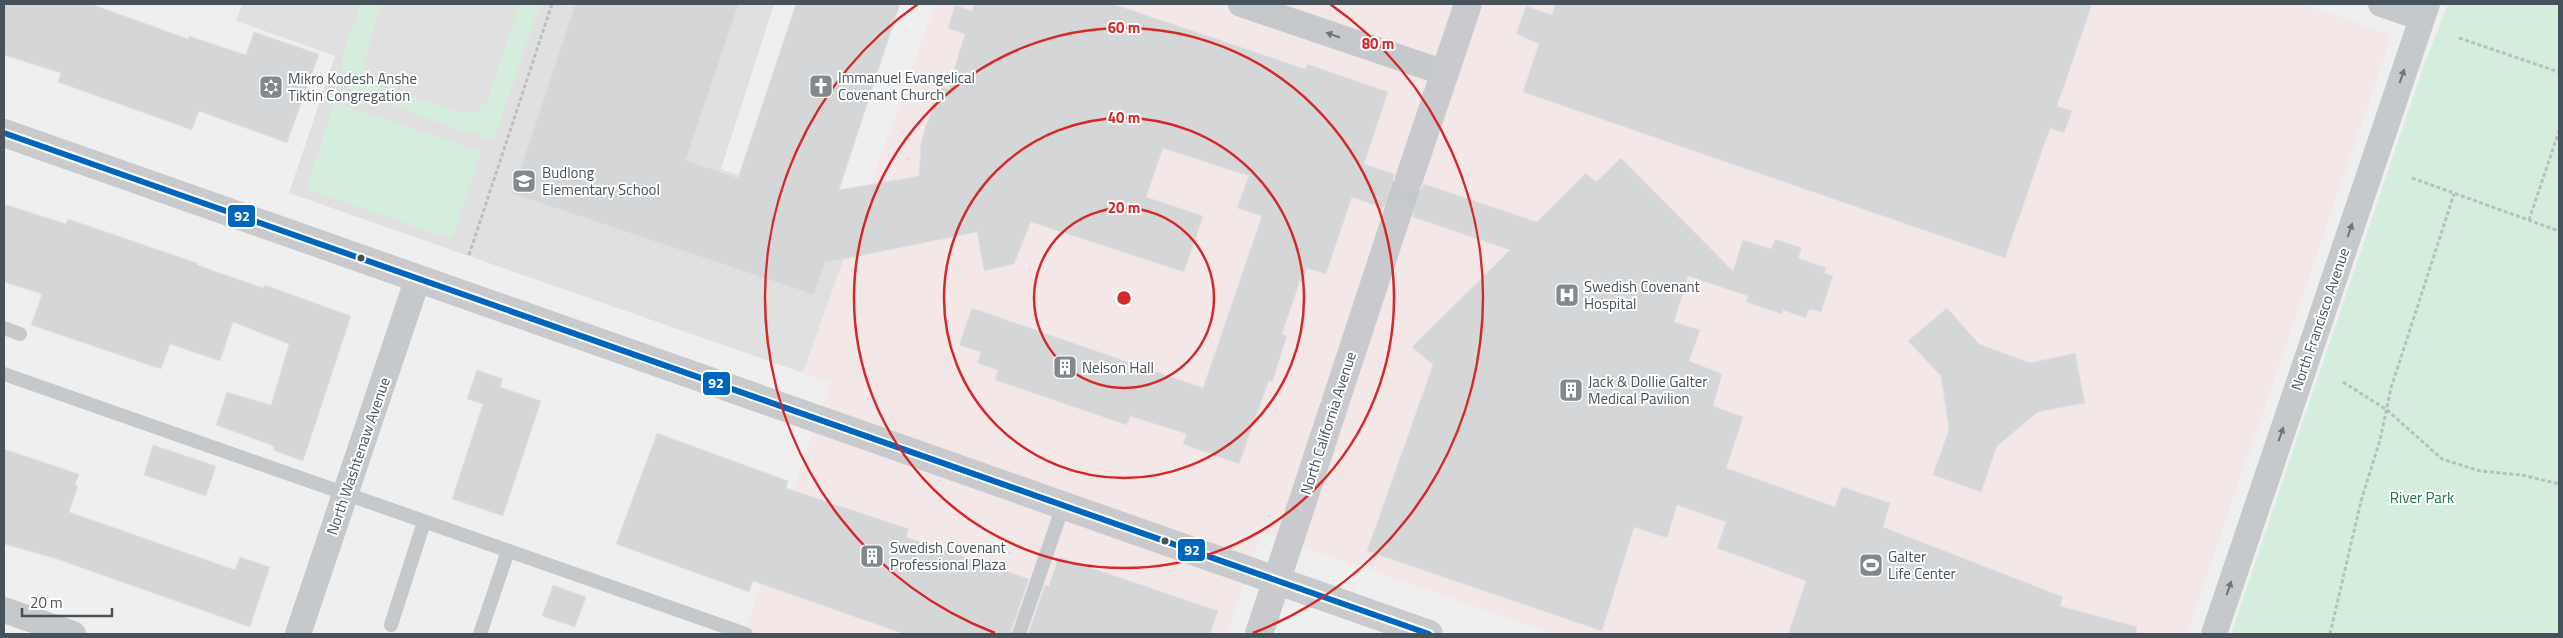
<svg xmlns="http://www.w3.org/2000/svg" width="2563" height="638" viewBox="0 0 2563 638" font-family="'Titillium Web',sans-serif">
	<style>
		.education { fill: #e1e0e0 }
		.medical { fill: #f4e7e7 }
		.green { fill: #d5eddd }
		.building { fill: #d5d6d7; stroke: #e0e1e2 }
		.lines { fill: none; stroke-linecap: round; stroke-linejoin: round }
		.secondary-tunnel { stroke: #c5c8ca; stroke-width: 28; stroke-dasharray: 28 14; stroke-linecap: butt }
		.path { stroke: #b6c1be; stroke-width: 3; stroke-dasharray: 4 2.5; stroke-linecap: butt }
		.lane { stroke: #c6c9cb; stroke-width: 14 }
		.street { stroke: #c6c9cb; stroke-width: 26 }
		.secondary { stroke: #c8cacd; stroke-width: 28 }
		.bus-1-casing { stroke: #fff; stroke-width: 10 }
		.bus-1 { stroke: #0065bd; stroke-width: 6 }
		.oneway { fill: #6d767c }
		.ring { fill: none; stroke: #d62828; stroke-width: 2.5 }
		.bus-dot { fill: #47525a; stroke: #fff; stroke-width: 2 }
		.labels { text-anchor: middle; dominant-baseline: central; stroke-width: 4; stroke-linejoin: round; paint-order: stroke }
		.poi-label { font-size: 15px; fill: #47525a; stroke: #fff; text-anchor: start }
		.street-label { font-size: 15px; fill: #47525a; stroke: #fff }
		.park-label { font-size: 15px; fill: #1d7648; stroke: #fff }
		.centre { fill: #d62828; stroke: #fff; stroke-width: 2.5 }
		.ring-label { font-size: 15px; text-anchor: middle; font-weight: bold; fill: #d62828; stroke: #fff; stroke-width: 4; stroke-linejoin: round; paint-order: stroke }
		.line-badge { stroke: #fff; stroke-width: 2 }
		.badge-label { font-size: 14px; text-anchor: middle; font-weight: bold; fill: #fff }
	</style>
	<rect width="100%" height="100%" fill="#efefef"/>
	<path class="education" d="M242 4H774L721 169 859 217 803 373 289 193 335 56 236 21Z"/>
	<path class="medical" d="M935 4H2302L2392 35 2187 634H1554L1262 533 1227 634H757L745 630 830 383 803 373Z"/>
	<path class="green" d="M361 4H381L363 65 368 78 381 87 465 114 479 110 487 101 520 4H540L494 141 479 136 480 131 468 133 351 90C330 68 353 28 361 4Z
		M2448 4H2559V634H2231L2424 65Z
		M335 102 481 152 452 239 306 189Z"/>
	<path class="building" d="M4 4H91L188 39 189 36 246 55 254 32 319 54 287 143 199 111 192 130 58 82 61 73 4 55Z
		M575 4H739L686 160 738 178 796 4H900L839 190 919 176 921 142 930 114 942 87 948 89 965 34 948 28 955 5 972 11 974 4H1113L1305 69 1307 64 1388 92 1364 164 1394 174V182L1397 189 1404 194H1413L1419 191 1424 184 1537 222 1586 173 1596 182 1621 158 1733 271 1743 240 1771 249 1775 239 1802 248 1798 258 1826 268 1824 273 1833 276 1821 312 1809 309 1806 318 1783 310 1782 314 1746 302 1748 296 1688 276 1674 322 1700 330 1689 361 1722 374 1713 406 1743 417 1726 468 1835 507 1842 487 1890 503 1883 527 2063 597 2060 606 2137 627 2136 634H1788L1806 581 1717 548 1726 522 1677 505 1667 538 1634 527 1602 631 1367 551 1433 365 1412 347 1510 250 1413 217V209L1410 202 1402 197H1395L1388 200 1383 208 1352 197 1326 274 1307 268 1302 282 1300 281 1282 334 1287 336 1272 382 1269 380 1239 464 1183 444 1187 434 1130 416 1127 425 995 380 998 370 977 363 981 352 959 345 972 308 1203 388 1262 216 1237 208 1249 176 1163 148 1146 197 1203 216 1184 272 1031 222 1014 264 984 271 977 232 825 263 814 295 512 194Z
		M1555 4H2092L2057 106 2072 111 2064 133 2050 128 2005 258 1523 92 1539 44 1516 34 1526 6 1552 15Z
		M4 204 66 224 68 219 197 263V265L263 288 265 285 351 316 303 461 273 450 274 446 216 425 227 392 271 405 289 344 233 322 220 361 170 344 161 369 31 325 42 294 4 282Z
		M1947 308 1979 344 2030 363 2075 353 2085 403 2038 412 1997 446 1981 492 1933 475 1949 429 1941 376 1908 341Z
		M477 370 503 379 500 387 541 401 503 516 452 499 483 404 467 399Z
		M657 433 788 481 786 488 909 529 906 537 1029 579 1010 634H904L753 581 749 592 616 544Z
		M153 445 216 466 206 496 144 475Z
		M4 449 79 474 75 485 78 486 69 512 235 570 240 557 270 567 250 627 54 558 4 544Z
		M1059 557 1218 611 1210 634H1028L1045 585 1049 586Z
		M553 585 586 597 575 627 542 616Z"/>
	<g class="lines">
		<path class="secondary-tunnel" d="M1398 212 1409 179"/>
		<path class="path" d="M2459 38 2559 72
			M2412 178 2559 231
			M2529 220 2559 131
			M469 255 552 4
			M2343 382 2387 410 2442 459 2480 471 2522 475 2559 484
			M2330 634 2361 501 2380 440 2391 388 2454 194"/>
		<path class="lane" d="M4 328 20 334
			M4 374 746 634
			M391 625 424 522
			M480 634 508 551
			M1019 634 1063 506"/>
		<path class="street" d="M1241 4 1445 73
			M2381 4 2422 18
			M4 610 73 634
			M298 634 418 278
			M2214 634 2427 4"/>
		<path class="secondary" d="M4 133 1429 634
			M1409 179 1468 4
			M1259 634 1398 212"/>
		<g class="bus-1-casing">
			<path id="bus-1" d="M4 133 1429 634"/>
		</g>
		<use href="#bus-1" class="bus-1"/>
	</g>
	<defs><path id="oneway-solid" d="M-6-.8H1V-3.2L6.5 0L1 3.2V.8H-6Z" transform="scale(1.25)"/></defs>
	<g class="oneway">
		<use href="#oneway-solid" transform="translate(1333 35) rotate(-161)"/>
		<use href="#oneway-solid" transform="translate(2402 76) rotate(-71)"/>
		<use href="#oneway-solid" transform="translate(2350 230) rotate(-71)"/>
		<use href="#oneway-solid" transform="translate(2281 434) rotate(-71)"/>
		<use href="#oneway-solid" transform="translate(2229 588) rotate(-71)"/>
	</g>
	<g class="ring">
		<circle cx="1124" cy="298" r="90"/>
		<circle cx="1124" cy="298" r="180"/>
		<circle cx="1124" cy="298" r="270"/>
		<path d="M995 633A359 359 0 0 1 918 4M1330 4A359 359 0 0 1 1253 633"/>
	</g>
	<defs>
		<g id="church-square" transform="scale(1.25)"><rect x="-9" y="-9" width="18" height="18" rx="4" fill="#82898e" stroke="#fff"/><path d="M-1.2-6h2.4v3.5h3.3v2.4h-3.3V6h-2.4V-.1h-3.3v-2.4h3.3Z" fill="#fff"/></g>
		<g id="synagogue-square" transform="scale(1.25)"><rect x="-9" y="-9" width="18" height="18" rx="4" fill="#82898e" stroke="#fff"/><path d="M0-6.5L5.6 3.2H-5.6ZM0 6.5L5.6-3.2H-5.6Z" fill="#fff"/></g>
		<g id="school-square" transform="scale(1.25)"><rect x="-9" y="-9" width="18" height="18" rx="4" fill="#82898e" stroke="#fff"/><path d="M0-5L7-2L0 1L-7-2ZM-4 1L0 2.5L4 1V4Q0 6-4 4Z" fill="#fff"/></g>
		<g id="hospital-square" transform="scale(1.25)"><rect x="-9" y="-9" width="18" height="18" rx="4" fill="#82898e" stroke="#fff"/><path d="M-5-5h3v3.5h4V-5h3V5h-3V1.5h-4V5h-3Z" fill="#fff"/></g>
		<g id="building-square" transform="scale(1.25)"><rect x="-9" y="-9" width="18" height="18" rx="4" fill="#82898e" stroke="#fff"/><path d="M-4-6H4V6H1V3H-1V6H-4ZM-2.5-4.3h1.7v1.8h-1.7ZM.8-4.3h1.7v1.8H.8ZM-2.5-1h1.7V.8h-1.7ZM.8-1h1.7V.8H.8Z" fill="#fff"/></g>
		<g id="stadium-square" transform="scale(1.25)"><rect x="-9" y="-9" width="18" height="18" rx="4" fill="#82898e" stroke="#fff"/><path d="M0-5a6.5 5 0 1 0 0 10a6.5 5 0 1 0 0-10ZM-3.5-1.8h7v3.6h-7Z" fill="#fff"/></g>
	</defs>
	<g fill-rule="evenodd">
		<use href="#church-square" x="821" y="86"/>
		<use href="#synagogue-square" x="271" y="87"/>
		<use href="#school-square" x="524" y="181"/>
		<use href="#hospital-square" x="1567" y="295"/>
		<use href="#building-square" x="1065" y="367"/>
		<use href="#building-square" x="1571" y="390"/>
		<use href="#building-square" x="872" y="556"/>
		<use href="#stadium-square" x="1871" y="565"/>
	</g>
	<g class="bus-dot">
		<circle cx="361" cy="258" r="4.5"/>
		<circle cx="1165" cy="541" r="4.5"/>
	</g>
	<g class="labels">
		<g class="poi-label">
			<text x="838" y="77">Immanuel Evangelical<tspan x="838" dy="17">Covenant Church</tspan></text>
			<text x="288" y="78">Mikro Kodesh Anshe<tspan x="288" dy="17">Tiktin Congregation</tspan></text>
			<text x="542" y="172">Budlong<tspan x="542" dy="17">Elementary School</tspan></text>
			<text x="1584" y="286">Swedish Covenant<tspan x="1584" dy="17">Hospital</tspan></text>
			<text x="1082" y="367">Nelson Hall</text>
			<text x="1588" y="381">Jack &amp; Dollie Galter<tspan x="1588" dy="17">Medical Pavilion</tspan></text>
			<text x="890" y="547">Swedish Covenant<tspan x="890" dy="17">Professional Plaza</tspan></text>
			<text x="1888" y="556">Galter<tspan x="1888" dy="17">Life Center</tspan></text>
		</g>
		<g class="street-label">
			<text transform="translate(2320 319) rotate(-71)">North Francisco Avenue</text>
			<text transform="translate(1328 423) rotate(-72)">North California Avenue</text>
			<text transform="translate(358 456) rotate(-71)">North Washtenaw Avenue</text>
		</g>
		<g class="park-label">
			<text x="2422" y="497">River Park</text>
		</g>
	</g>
	<circle cx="1124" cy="298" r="8" class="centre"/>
	<g class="ring-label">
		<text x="1124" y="33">60 m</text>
		<text x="1378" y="49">80 m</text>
		<text x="1124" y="123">40 m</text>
		<text x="1124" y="213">20 m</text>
	</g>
	<g class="line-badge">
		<rect x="227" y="204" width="29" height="24" rx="5" fill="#0065bd"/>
		<rect x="702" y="371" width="29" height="25" rx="5" fill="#0065bd"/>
		<rect x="1177" y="538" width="29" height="24" rx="5" fill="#0065bd"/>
	</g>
	<g class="badge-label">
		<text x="242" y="221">92</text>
		<text x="716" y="388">92</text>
		<text x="1192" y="555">92</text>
	</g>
	<rect width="2563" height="638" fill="none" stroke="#47525a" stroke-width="10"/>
	<path d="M22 608v8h90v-8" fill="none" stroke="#47525a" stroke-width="2.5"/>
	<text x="30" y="608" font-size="15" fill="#47525a" stroke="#ffffff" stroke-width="4" paint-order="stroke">20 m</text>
</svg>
